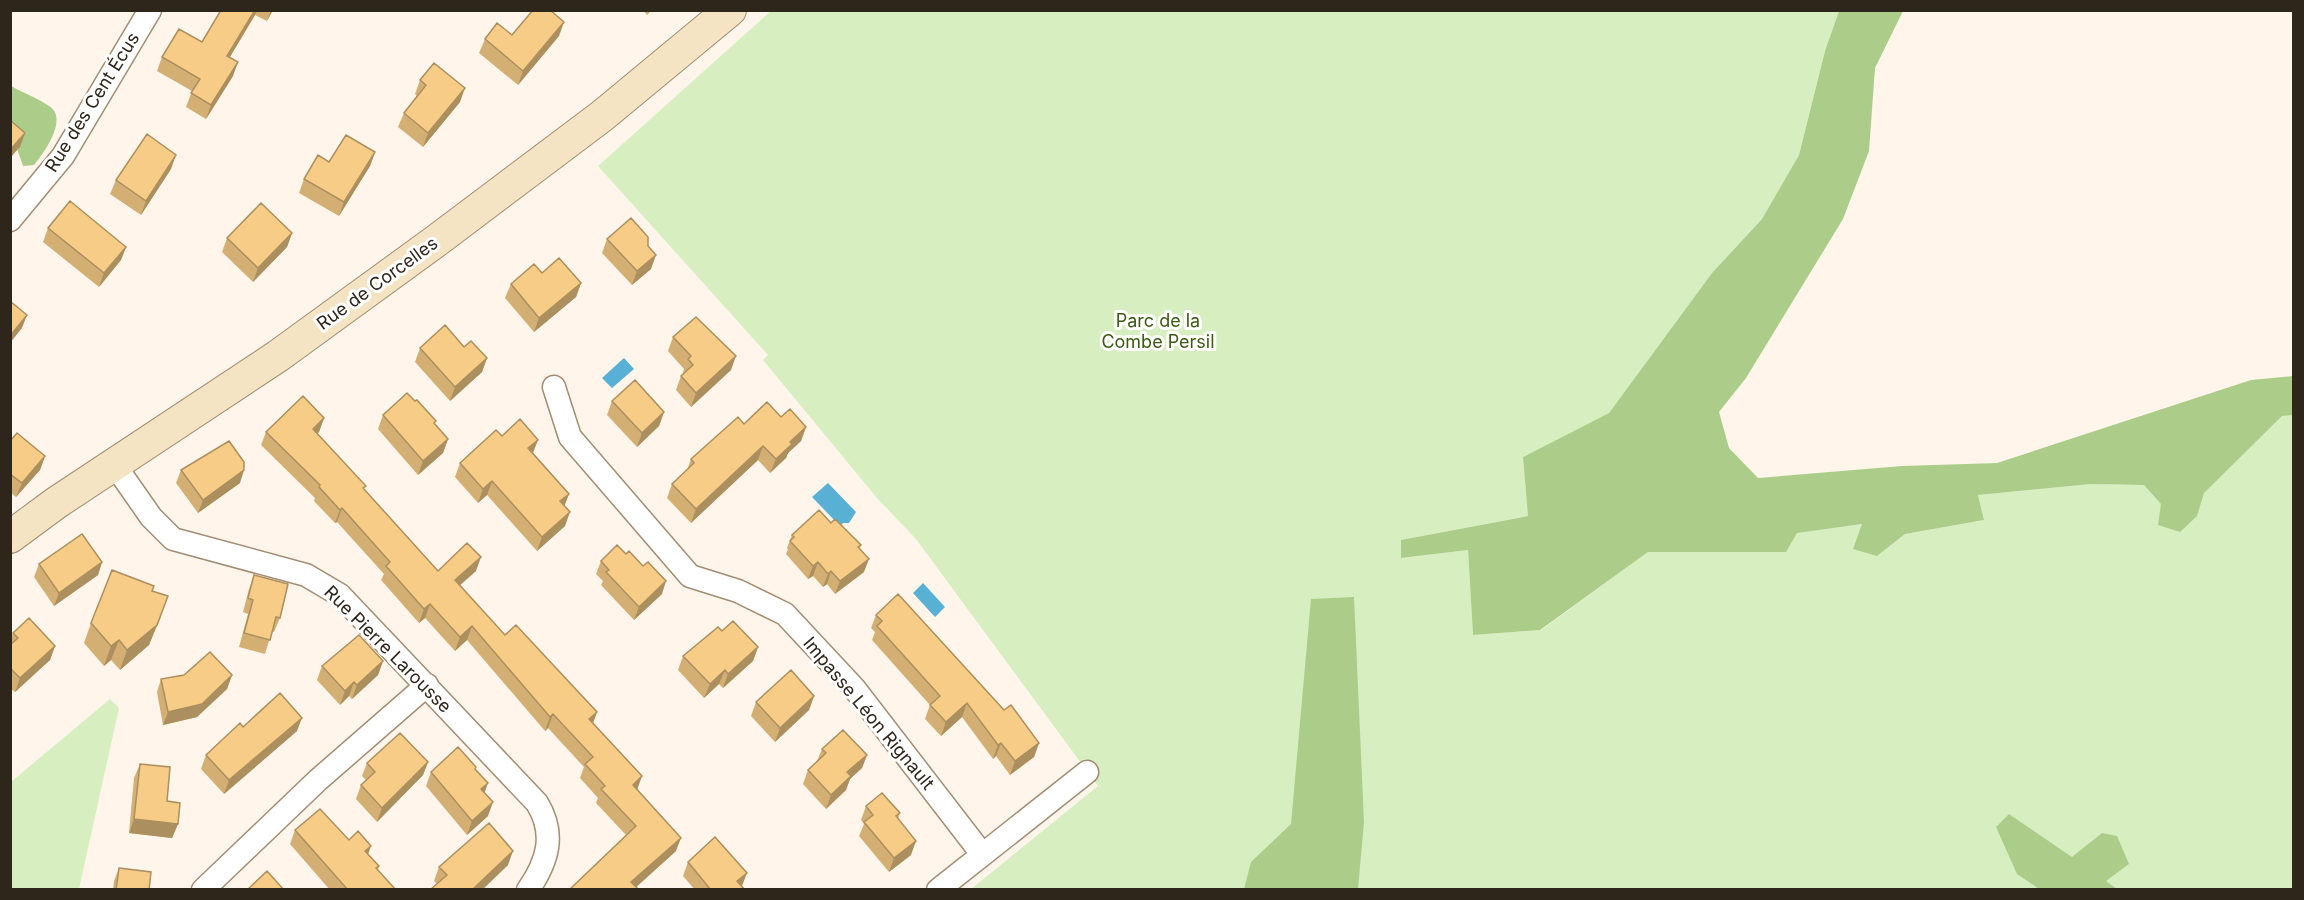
<svg xmlns="http://www.w3.org/2000/svg" width="2304" height="900" viewBox="0 0 2304 900" font-family="Inter,sans-serif">
	<style>
		.green { fill: #d7eec1 }
		.forest { fill: #abcd89 }
		.water { fill: #58b1d4 }
		.lines { fill: none; stroke-linecap: round; stroke-linejoin: round }
		.street-casing { stroke: #a38d72; stroke-width: 25 }
		.secondary-casing { stroke: #a38d72; stroke-width: 34 }
		.street { stroke: #fff; stroke-width: 22 }
		.secondary { stroke: #f5e4c3; stroke-width: 32 }
		.wall { fill: #d4af74 }
		.shaded-wall { fill: #ac8f5e }
		.building { fill: #f6cc87; stroke: #ac8f5e; stroke-width: 1.5 }
		.labels { text-anchor: middle; dominant-baseline: central; stroke-width: 6; stroke-linejoin: round; paint-order: stroke }
		.street-label { font-size: 18px; fill: #2e251b; stroke: #fff }
		.park-label { font-size: 18px; fill: #3b5911; stroke: #fff }
	</style>
	<rect width="100%" height="100%" fill="#fff5ea"/>
	<path class="green" d="M771 11H1839L1825 51 1799 155 1762 219 1712 273 1609 413 1523 457 1528 516 1402 540V558L1468 550 1473 635 1541 630 1648 552 1863 524 1877 556 1905 534 1984 520 1978 495 2091 484 2144 485 2161 503 2197 516 2203 493 2282 416 2293 415V889H971L1098 786 916 539 877 498 763 360 768 355 598 166Z
		M110 699 119 708 79 889H11V782Z"/>
	<path class="forest" d="M1839 11H1903L1875 68 1869 151 1843 219 1746 378 1719 412 1729 448 1758 478 1902 466 1997 463 2251 380 2293 376V415L2282 416 2204 493 2197 516 2180 532 2158 525 2161 504 2144 485 2091 484 1978 495 1984 520 1905 534 1877 556 1853 549 1862 524 1797 533 1786 552H1648L1540 630 1473 635 1468 550 1401 558V540L1528 516 1523 457 1609 413 1712 273 1762 219 1799 155 1825 51Z
		M11 86C23 93 38 98 49 106 69 118 44 153 34 165L23 166 11 131Z
		M1354 597 1364 822 1358 889H1244L1251 862 1291 824 1311 599Z
		M2009 814 2072 857 2102 833 2117 836 2129 864 2106 881 2117 889H2039L2017 874 1996 827Z"/>
	<path class="water" d="M624 358 634 369 612 388 602 378Z
		M828 483 856 512 849 523H843L840 526 812 497Z
		M923 583 945 607 935 617 913 593Z"/>
	<g class="lines">
		<g class="street-casing">
			<path id="street" d="M10 220 63 156 150 10
				M554 387 570 437 690 576 738 591 785 614 854 688 982 854
				M114 464 151 517 173 539 306 575 340 595 537 803C556 834 548 861 528 890
				M203 890 318 780 427 685
				M938 890 1087 772"/>
		</g>
		<g class="secondary-casing">
			<path id="secondary" d="M10 537 56 503 278 356 436 241 602 116 730 10"/>
		</g>
		<use href="#street" class="street"/>
		<use href="#secondary" class="secondary"/>
	</g>
	<path class="wall" d="M221 10H273L267 21 255 15 230 57 233 76 206 119 186 107 192 91 157 71 162 57 202 42Z
		M643 10H652L647 15Z
		M559 36 518 85 479 53 485 39Z
		M420 80 460 102 423 147 398 127 404 113 417 96 415 94Z
		M375 152 370 166 339 216 299 193 304 179 329 162Z
		M171 169 141 215 110 194 116 180Z
		M48 228 126 247 121 260 99 287 43 242Z
		M292 233 287 247 253 282 222 252 227 238Z
		M607 239 648 246 651 269 632 285 602 253Z
		M542 273 581 283 576 297 534 332 505 298 511 284Z
		M673 337 731 370 691 407 676 390 681 376 684 374 683 373 684 369 668 351Z
		M464 347 487 358 482 372 450 401 415 362 420 348Z
		M612 401 664 412 659 426 637 447 607 415Z
		M383 415 435 424 448 439 443 453 418 475 378 429Z
		M781 417 806 427 801 441 788 453 786 458 770 473 758 460 691 523 667 498 672 484 687 470 691 459 744 424Z
		M324 418 319 432 317 434 365 490 438 571H476L460 585 505 635 597 712 593 723 676 851 636 887V890H569L626 835 596 803 598 798 580 778 584 767 548 728 545 731 467 640 455 651 425 618 419 623 381 580 384 574 337 522 335 523 314 501 315 498 261 445 266 432Z
		M502 436 533 453 569 494 564 506 565 526 537 551 487 495 478 503 455 477 460 463Z
		M10 441 45 456 40 470 16 497 10 492Z
		M181 470 240 483 198 513 176 483Z
		M831 523 861 545 860 549 864 572 835 594 827 584 823 587 813 576 808 579 786 554 788 549 787 548 792 535Z
		M626 554 643 566 662 594 634 620 601 585 603 581 596 574 601 561Z
		M102 562 98 575 54 606 34 577 39 564Z
		M254 575 280 618 274 632 272 631 265 654 239 647 248 614 243 612 249 589Z
		M152 591 161 617 149 645 120 670 111 660 104 666 84 643 91 623Z
		M876 615 1004 710 1039 743 1034 757 1010 775 996 756 993 759 962 717 941 736 925 719 930 705 872 640 875 632 871 628Z
		M722 631 758 647 753 661 723 688 719 684 704 698 678 670 683 656Z
		M13 633 55 646 50 660 15 692 10 688V640Z
		M383 661 378 675 352 699 349 696 340 705 317 680 322 666Z
		M232 675 227 689 197 717 163 725 157 692 161 679Z
		M814 696 809 710 775 742 751 716 756 702Z
		M243 727 297 731 224 794 201 769 206 755Z
		M822 749 867 755 862 768 850 779 846 790 826 809 803 784 808 770 817 761Z
		M428 762 423 775 377 822 356 799 361 785 366 780 362 776 367 763Z
		M140 764 167 801 178 824 172 838 129 833 134 778Z
		M476 767 475 770 488 816 467 835 426 786 431 772Z
		M866 806 900 813 898 819 911 855 889 872 859 836 864 824 861 820Z
		M295 830 349 840 368 854 379 866 378 870 396 890H330L290 844Z
		M688 862 742 886 745 890H695L683 876Z
		M508 865 482 890H430L437 884 434 881 439 867Z
		M119 868 149 890H113L114 881Z"/>
	<path class="shaded-wall" d="M255 10H257L255 15 222 70 227 56Z
		M271 10H273L267 21Z
		M564 22 559 36 518 85 523 71Z
		M238 62 233 76 206 119 211 105Z
		M465 88 460 102 423 147 428 133Z
		M25 133 20 147 10 158V150Z
		M375 152 370 166 339 216 344 202Z
		M176 155 171 169 141 215 146 201Z
		M292 233 287 247 253 282 258 268Z
		M126 247 121 260 99 287 104 273Z
		M656 255 651 269 632 285 637 271Z
		M581 283 576 297 534 332 539 318Z
		M27 315 22 328 10 343V336Z
		M736 356 731 370 691 407 696 393Z
		M487 358 482 372 450 401 455 387Z
		M664 412 659 426 637 447 642 433Z
		M324 418 319 432 308 443 313 429Z
		M806 427 801 441 788 453 786 458 770 473 776 459 790 442Z
		M448 439 443 453 418 475 423 461Z
		M538 440 533 453 528 448Z
		M763 446 758 460 691 523 696 509Z
		M45 456 40 470 16 497 22 483Z
		M244 470 240 483 198 513 203 500Z
		M492 481 487 495 478 503 483 489Z
		M569 494 564 507 560 501Z
		M342 508 337 522 335 523 340 510Z
		M570 512 565 526 537 551 542 537Z
		M481 557 476 571 450 594 455 580Z
		M869 559 864 572 835 594 840 581Z
		M102 562 98 575 54 606 59 593Z
		M818 562 813 576 808 579 813 566Z
		M831 571 827 584 823 587 828 574Z
		M666 581 662 594 634 620 639 607Z
		M168 596 149 645 120 670 127 650Z
		M430 604 425 618 419 623 424 609Z
		M472 626 467 640 455 651 460 637Z
		M119 640 111 660 104 666 111 646Z
		M55 646 50 660 15 692 20 678Z
		M758 647 753 661 723 688 728 674Z
		M383 661 378 675 352 699 357 685Z
		M725 670 719 684 704 698 710 684Z
		M232 675 227 689 197 717 163 725 168 712Z
		M354 682 349 696 340 705 345 691Z
		M814 696 809 710 775 742 780 728Z
		M967 703 962 717 941 736 946 722Z
		M597 712 592 726 589 719Z
		M553 714 548 728 545 731 550 717Z
		M302 718 297 731 224 794 229 780Z
		M1001 743 996 756 993 759 998 745Z
		M1039 743 1034 757 1010 775 1015 761Z
		M867 755 862 768 850 779 846 790 826 809 831 795 847 772Z
		M428 762 423 775 377 822 382 808Z
		M642 776 637 790 633 785Z
		M488 783 483 797 481 789Z
		M493 802 488 816 467 835 472 821Z
		M134 819 178 824 172 838 129 833Z
		M681 838 676 851 633 890 631 882Z
		M916 841 911 855 889 872 894 858Z
		M371 846 366 860 365 851Z
		M513 851 508 865 482 890H472Z
		M747 873 742 886 737 881Z"/>
	<path class="building" d="M221 10H255L227 56 238 62 211 105 191 93 200 79 162 57 179 29 202 42Z
		M533 10H550L564 22 523 71 485 39 497 23 512 35Z
		M434 63 465 88 428 133 404 113 426 85 420 80Z
		M10 120 25 133 10 150Z
		M147 134 176 155 146 201 116 180Z
		M346 135 375 152 344 202 304 179 318 155 329 162Z
		M70 201 126 247 104 273 48 228Z
		M261 203 292 233 258 268 227 238Z
		M631 218 648 237V246L656 255 637 271 607 239Z
		M559 258 581 283 539 318 511 284 534 264 542 273Z
		M10 301 27 315 10 336Z
		M696 317 736 356 696 393 681 376 693 365 688 359 691 356 673 337Z
		M445 325 464 347 471 341 487 358 455 387 420 348Z
		M635 380 664 412 642 433 612 401Z
		M407 393 415 401 417 400 436 421 434 423 448 439 423 461 383 415Z
		M303 396 324 418 313 429 366 486 363 488 438 571 467 543 481 557 455 580 505 635 516 625 597 712 589 719 642 776 633 785 681 838 631 882 637 888 636 890H569L636 826 601 789 605 786 585 764 593 757 553 714 550 717 472 626 460 637 430 604 424 609 386 566 390 562 342 508 340 510 319 487 320 485 266 432Z
		M767 402 781 417 790 409 806 427 790 442 792 444 776 459 763 446 696 509 672 484 694 463 691 459 738 417 744 424Z
		M520 419 538 440 528 448 569 494 560 501 570 512 542 537 492 481 483 489 460 463 496 430 502 436Z
		M17 433 45 456 22 483 10 474V441Z
		M229 441 244 462V470L203 500 181 470Z
		M819 510 831 523 835 519 861 545 858 547 869 559 840 581 831 571 828 574 818 562 813 566 790 541 794 537 792 535Z
		M82 534 102 562 59 593 39 564Z
		M617 545 626 554 629 551 643 566 648 562 666 581 639 607 606 572 609 570 601 561Z
		M112 570 154 586 152 591 168 596 157 625 127 650 119 640 111 646 91 623Z
		M254 575 288 584 280 618 276 617 270 640 244 633 253 600 248 598Z
		M898 594 1004 710 1011 705 1039 743 1015 761 1001 743 998 745 967 703 946 722 930 705 940 696 877 626 882 621 876 615Z
		M29 618 55 646 20 678 10 668V645L18 638 13 633Z
		M733 621 758 647 728 674 725 670 710 684 683 656 718 627 722 631Z
		M359 635 383 661 357 685 354 682 345 691 322 666Z
		M210 652 232 675 202 704 168 712 161 679 184 675Z
		M791 670 814 696 780 728 756 702Z
		M280 693 302 718 229 780 206 755 240 723 243 727Z
		M843 730 867 755 847 772 851 776 831 795 808 770 826 753 822 749Z
		M400 733 428 762 382 808 361 785 375 772 367 763Z
		M458 747 476 767 475 769 488 783 481 789 493 802 472 821 431 772Z
		M140 764 170 767 167 801 180 803 178 824 134 819Z
		M882 793 900 813 896 816 916 841 894 858 864 822 873 815 866 806Z
		M320 809 349 840 358 831 371 846 365 851 379 866 376 868 396 890H348L295 830Z
		M489 823 513 851 472 890H430L447 875 439 867Z
		M715 837 747 873 737 881 745 890H711L688 862Z
		M119 868 151 872 149 890H116Z
		M267 871 284 890H247Z"/>
	<g class="labels">
		<g class="street-label">
			<text transform="translate(92 102) rotate(-58)">Rue des Cent Écus</text>
			<text transform="translate(377 283) rotate(-36)">Rue de Corcelles</text>
			<text transform="translate(388 649) rotate(45)">Rue Pierre Larousse</text>
			<text transform="translate(869 713) rotate(50)">Impasse Léon Rignault</text>
		</g>
		<g class="park-label">
			<text x="1158" y="320">Parc de la<tspan x="1158" dy="21">Combe Persil</tspan></text>
		</g>
	</g>
	<rect width="2304" height="900" fill="none" stroke="#2e251b" stroke-width="24"/>
</svg>
